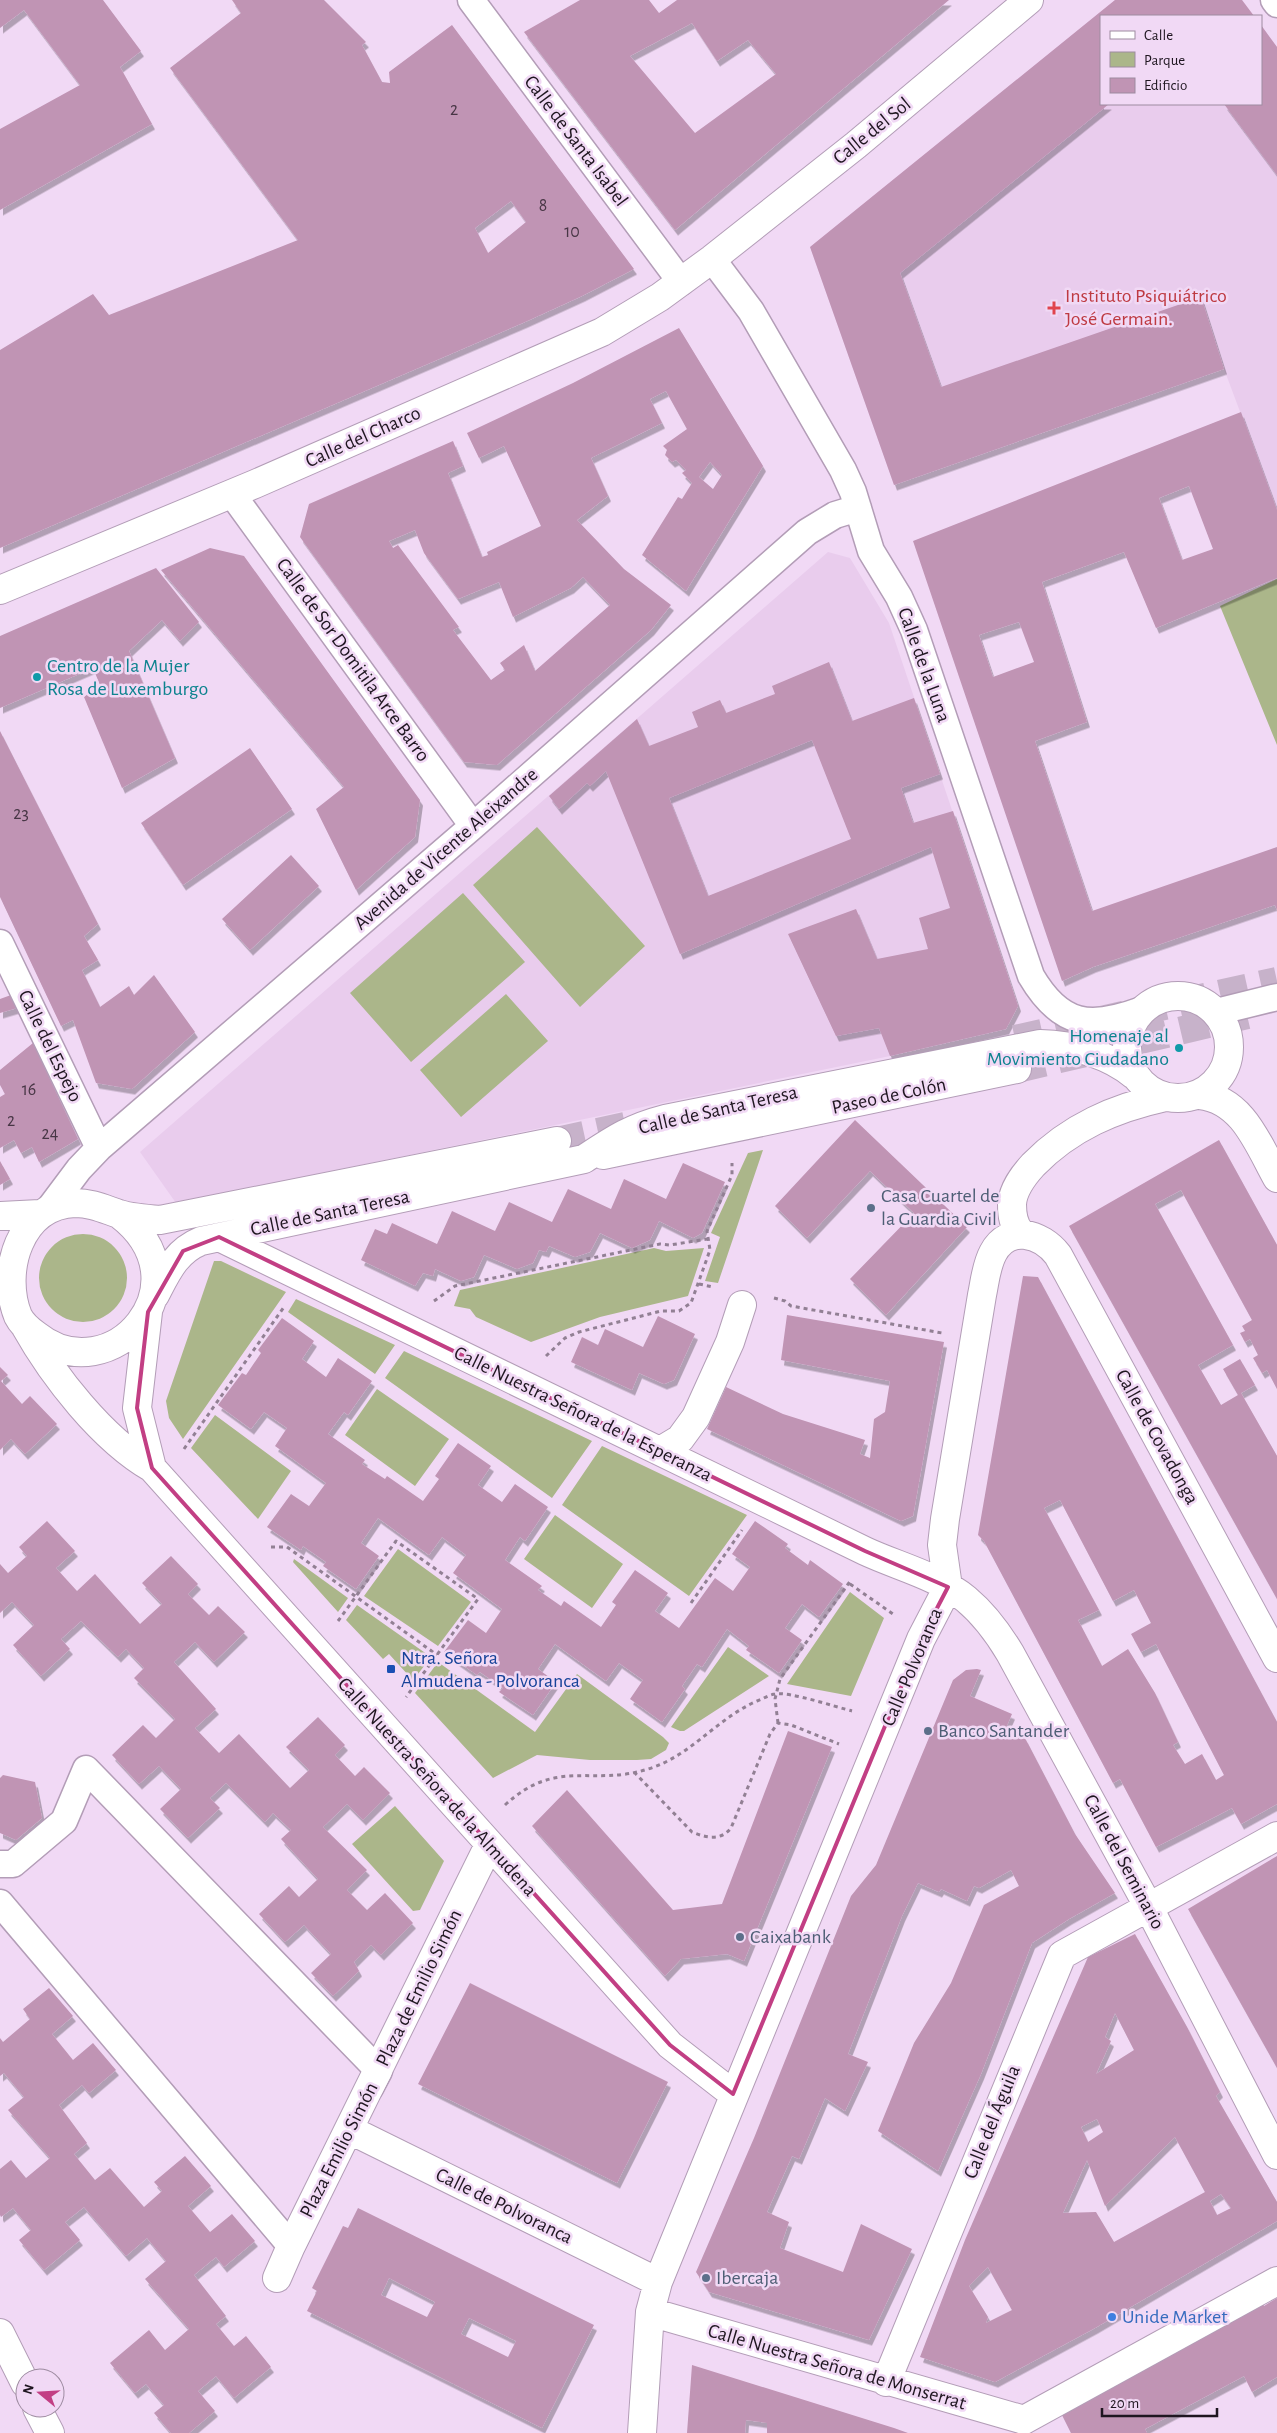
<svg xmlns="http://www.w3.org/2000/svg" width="1277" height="2433" viewBox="0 0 1277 2433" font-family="'Alegreya Sans',sans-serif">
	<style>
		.built { fill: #e9cced }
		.green { fill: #abb68a }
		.building { fill: #c094b4; fill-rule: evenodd; filter: url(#shadow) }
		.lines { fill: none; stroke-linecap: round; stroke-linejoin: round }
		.minor-tunnel { stroke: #c7b2ca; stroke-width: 28; stroke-dasharray: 28 14; stroke-linecap: butt }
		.pedestrian-casing { stroke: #b39db7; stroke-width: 29 }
		.minor-casing { stroke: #b39db7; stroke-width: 30 }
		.path { stroke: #928094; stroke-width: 3; stroke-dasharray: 4 4; stroke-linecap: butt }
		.pedestrian { stroke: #fff; stroke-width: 26 }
		.minor { stroke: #fff; stroke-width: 28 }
		.marked { fill: none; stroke: #c23f84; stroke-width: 4; stroke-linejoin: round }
		.health-dot { fill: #e0444e; stroke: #f1d9f5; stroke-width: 2 }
		.culture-dot { fill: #0f9aa8; stroke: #f1d9f5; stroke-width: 2 }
		.service-dot { fill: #5c6f8a; stroke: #f1d9f5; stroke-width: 2 }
		.transit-dot { fill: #1a4fb4; stroke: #f1d9f5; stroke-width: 2 }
		.shop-dot { fill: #3f7fe0; stroke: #f1d9f5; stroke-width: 2 }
		.labels { text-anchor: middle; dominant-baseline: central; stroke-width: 5; stroke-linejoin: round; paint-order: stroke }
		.number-label { font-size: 18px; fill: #473645 }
		.street-label { font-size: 20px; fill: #1f1620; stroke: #f1d9f5 }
		.health-label { font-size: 20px; fill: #be3a42; stroke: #f1d9f5; text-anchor: start }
		.culture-label { font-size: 20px; fill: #0d838f; stroke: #f1d9f5; text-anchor: start }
		.service-label { font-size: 20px; fill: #4e5e75; stroke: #f1d9f5; text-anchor: start }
		.transit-label { font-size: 20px; fill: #164399; stroke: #f1d9f5; text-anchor: start }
		.shop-label { font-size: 20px; fill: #366cbe; stroke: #f1d9f5; text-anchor: start }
	</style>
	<defs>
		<filter id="shadow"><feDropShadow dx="3" dy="5.5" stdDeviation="0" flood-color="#0004"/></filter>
	</defs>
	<rect width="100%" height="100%" fill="#f1d9f5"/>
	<path class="built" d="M1115 0H1242L1254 16H1101V104H1261V25L1277 47V510L1224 369 894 485 810 247Z
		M828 552 850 558 889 623 1018 1006 1006 1029 890 1056 176 1203 140 1152Z"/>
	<path class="green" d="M1277 579V745L1220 606Z
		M537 827 645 946 580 1007 473 885Z
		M463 893 525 962 411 1062 350 993Z
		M506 994 548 1041 461 1117 420 1070Z
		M763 1150 718 1283 705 1281 720 1237 711 1233 748 1153Z
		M39 1278a44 44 0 1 1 88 0a44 44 0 1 1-88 0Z
		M654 1248 666 1251 704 1248 688 1296 600 1317 531 1342 476 1317 470 1309 454 1306 460 1290Z
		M214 1261H221L286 1292 183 1439 169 1418 166 1401Z
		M296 1299 395 1345 375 1374 288 1312Z
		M404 1351 592 1441 552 1498 385 1378Z
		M377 1389 449 1439 415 1486 345 1435Z
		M215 1415 291 1471 258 1519 191 1448Z
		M602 1446 747 1515 689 1596 562 1505Z
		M555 1515 623 1564 592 1608 524 1559Z
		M398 1549 471 1602 438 1646 364 1596Z
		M294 1559 348 1598 338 1612 293 1562Z
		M850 1592 884 1618 851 1696 787 1684Z
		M357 1605 431 1657 408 1687 403 1682 409 1676 389 1654 383 1659 346 1620Z
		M728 1647 769 1676 684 1731H680L671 1727Z
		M438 1662 535 1732 577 1674 663 1737 669 1743 666 1750 651 1759 637 1760H590L537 1755 493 1778 415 1693Z
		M395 1806 444 1861 420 1910 413 1911 352 1844Z"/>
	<path class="building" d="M0 0H103L141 51 120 67 152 124 0 210V129L80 85 24 10 0 28Z
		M232 0H324L366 42 362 45 382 82 390 83 389 72 452 25 634 269 582 296 525 322 0 548V350L93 294 109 315 298 240 170 68 241 13ZM511 201 526 222 488 253 475 228Z
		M580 0H649L659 13 677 0H949L675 230 524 32ZM692 23 717 61 748 40 776 74 695 133 630 56Z
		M1115 0H1242L1254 16H1101V104H1109L900 273 941 387 1201 297 1224 369 894 485 810 247Z
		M1261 25 1277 47V175L1224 104H1261Z
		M679 328 763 466 686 591 642 555 678 497 682 499 692 483 682 473 686 470 676 460 672 462 665 455 667 450 663 446 687 429 666 391 650 399 662 423 591 458 608 496 577 520 624 569 671 605 651 630 497 765 464 762 300 537 309 504 453 441 463 466 448 473 482 557 488 555 487 552 541 526 504 446 479 458 467 433 573 383ZM710 462 722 475 713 489 699 477ZM415 530 424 553 458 599 499 582 513 617 571 588 583 577 610 605 535 671 524 645 500 663 505 670 491 680 453 630 459 627 398 545 393 548 389 541Z
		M1241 412 1277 510V578L1156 628 1124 552 1042 582 1087 722 1035 741 1092 911 1277 847V910L1275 905 1093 967 1062 981 913 541ZM1189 486 1213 549 1182 560 1159 498ZM1019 622 1034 662 993 677 979 635Z
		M210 548 244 556 420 800 415 837 356 890 316 809 344 787 161 570Z
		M156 568 199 622 180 641 162 620 129 651 175 758 122 788 84 697 100 685 93 668 0 708V636Z
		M829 662 852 721 914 698 940 774 901 788 913 823 953 811 1018 1006 1006 1029 890 1056 879 1028 836 1036 788 934 856 909 877 959 928 949 919 918 950 908 931 847 680 954 606 771 590 786 587 783 559 809 549 796 637 719 649 746 698 727 692 712 720 700 726 713 775 694 772 686ZM812 740 851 839 708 896 669 798Z
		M0 731 98 924 84 936 98 960 82 970 100 1007 129 986 134 995 154 975 195 1032 132 1089 96 1083 73 1020 61 1026 0 897Z
		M250 748 292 809 183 885 141 823Z
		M291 855 319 886 250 950 222 919Z
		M11 995 17 1008 0 1013V999Z
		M33 1043 78 1139 39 1162 32 1147 21 1153 14 1140 0 1148V1097L5 1094 0 1085V1070Z
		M855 1120 967 1227 886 1315 850 1279 914 1213 870 1171 807 1238 775 1206Z
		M1219 1140 1277 1245V1389L1267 1370 1262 1373 1253 1358 1258 1355 1250 1339 1245 1342 1240 1333 1245 1331 1242 1326 1252 1320 1181 1190 1155 1204 1233 1345 1198 1365 1221 1405 1238 1395 1223 1369 1240 1359 1255 1385 1241 1393 1277 1456V1599L1069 1226Z
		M0 1161 10 1179 0 1185Z
		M683 1163 725 1182 702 1233 693 1238 659 1221 650 1240 632 1248 600 1233 590 1252 575 1257 549 1246 546 1252 539 1250 533 1263 517 1269 484 1255 474 1277 461 1281 435 1269 433 1276 423 1273 415 1286 361 1260 375 1229 387 1234 392 1223 437 1244 452 1211 495 1231 509 1202 552 1222 568 1189 611 1209 624 1179 666 1199Z
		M1023 1276 1038 1277 1277 1722V1804L1241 1824 1232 1808 1156 1847 1120 1779 1113 1783 984 1541 978 1535ZM1060 1500 1113 1601 1134 1590 1151 1623 1131 1634 1141 1652 1156 1644 1224 1775 1216 1780 1202 1754 1185 1764 1173 1745 1178 1742 1155 1693 1128 1649 1102 1666 1078 1620 1099 1610 1044 1508Z
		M787 1315 944 1342 913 1516 901 1521 707 1429 726 1387 783 1414 865 1440 860 1454 870 1458 874 1419 885 1412 890 1381 781 1360Z
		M658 1316 695 1334 674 1380 664 1384 639 1373 632 1390 571 1362 582 1337 598 1345 605 1329 643 1347Z
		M282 1318 314 1341 302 1359 326 1377 338 1358 372 1381 348 1415 344 1412 328 1434 365 1460 362 1464 385 1479 387 1476 423 1501 439 1479 435 1476 458 1443 491 1466 478 1485 502 1502 515 1484 548 1507 525 1541 520 1537 505 1560 542 1586 538 1590 561 1606 564 1601 601 1627 616 1605 612 1602 635 1570 668 1593 655 1611 679 1628 715 1578 733 1591 750 1567 732 1554 755 1521 788 1544 785 1548 808 1565 810 1560 843 1584 819 1617 802 1604 785 1628 802 1640 779 1673 746 1650 749 1646 727 1629 702 1667 697 1664 682 1686 685 1689 662 1722 630 1699 643 1680 619 1663 606 1681 555 1644 538 1669 556 1682 533 1715 499 1692 503 1688 480 1672 477 1675 444 1652 468 1620 486 1633 502 1609 453 1573 466 1555 442 1537 429 1555 378 1518 361 1543 379 1556 356 1589 323 1566 326 1562 303 1546 301 1550 267 1527 291 1494 309 1506 326 1483 275 1446 287 1428 264 1412 251 1429 218 1405 242 1373 246 1375 261 1353 258 1350Z
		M0 1367 8 1375 1 1381 22 1404 30 1396 57 1424 25 1454 11 1439 0 1450Z
		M47 1521 75 1551 56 1568 77 1591 95 1574 140 1624 162 1604 142 1583 171 1556 198 1584 188 1594 209 1615 218 1606 245 1632 214 1662 195 1642 174 1662 216 1709 195 1728 219 1753 239 1734 290 1788 309 1770 286 1747 318 1717 345 1745 335 1755 355 1776 364 1767 390 1793 363 1820 347 1804 323 1827 367 1870 347 1890 367 1910 385 1893 413 1923 381 1955 371 1945 354 1962 359 1971 333 1996 311 1973 331 1954 304 1925 285 1942 259 1914 289 1886 299 1897 318 1879 281 1839 291 1830 273 1813 265 1822 226 1783 210 1798 220 1808 188 1838 160 1809 181 1789 159 1766 139 1784 112 1755 143 1725 156 1738 175 1719 134 1678 144 1668 126 1649 118 1657 81 1621 61 1639 70 1649 41 1676 13 1645 34 1625 12 1602 0 1613V1564L8 1573 27 1556 19 1547Z
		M977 1669 981 1670 970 1696 1012 1714 1005 1730 1025 1738 1075 1834 1115 1893 1069 1919 1032 1943 981 2074 938 2171 878 2131 914 2043 951 1983 984 1905 1019 1886 1011 1870 979 1888 974 1886 967 1901 941 1889 939 1892 918 1883 902 1916 848 2054 868 2062 845 2111 825 2098 799 2159 792 2156 767 2212 789 2222 780 2248 843 2272 861 2224 912 2249 869 2340 709 2292 696 2272 754 2138 851 1896 876 1865 953 1680 966 1670Z
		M788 1731 832 1747 744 1961 727 1954 681 1959 665 1976 532 1826 567 1790 673 1910 722 1904Z
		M3 1775 35 1782 42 1818 16 1840 0 1833V1778Z
		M1277 1856V2068L1188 1909Z
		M1135 1934 1187 2027 1220 2092 1216 2096 1277 2202V2221L1095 2328 995 2382 920 2357 965 2240 1088 1957ZM1115 2013 1134 2050 1096 2074 1111 2041 1105 2037ZM1097 2119 1103 2132 1088 2142 1081 2127ZM1175 2137 1205 2192 1114 2242 1096 2212 1063 2213 1087 2160 1105 2206ZM1221 2194 1231 2208 1217 2215 1210 2201ZM988 2267 1012 2310 986 2323 988 2317 969 2286Z
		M470 1983 668 2082 617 2183 418 2084Z
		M49 1988 73 2016 52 2034 73 2060 93 2043 116 2070 89 2093 82 2085 59 2105 87 2143 74 2154 95 2180 110 2168 144 2207 162 2191 154 2182 185 2156 211 2186 188 2206 210 2232 232 2214 255 2241 224 2267 216 2257 194 2275 226 2316 216 2324 234 2346 246 2336 271 2367 234 2398 216 2376 198 2391 215 2411 189 2433H171L154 2413 164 2405 146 2384 135 2393 110 2363 149 2330 165 2350 189 2329 145 2279 166 2261 147 2238 126 2256 84 2207 65 2222 80 2240 44 2270 19 2240 31 2230 13 2208 1 2217 0 2215V2169L11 2160 26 2178 50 2158 8 2110 24 2097 4 2073 0 2076V2038L3 2042 30 2019 23 2009Z
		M358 2208 594 2325 542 2428 307 2311 317 2291 312 2288 343 2226 348 2228ZM389 2278 435 2302 427 2317 381 2295ZM469 2318 516 2341 508 2357 461 2334Z
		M1277 2298V2377L1252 2392 1244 2376 1145 2429 1147 2433H1071L1057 2405 1262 2301 1264 2306Z
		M692 2365 894 2428 908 2433H767V2423L746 2420 745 2433H687Z"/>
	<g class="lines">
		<path class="minor-tunnel" d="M1015 1039 1277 981
			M1017 1069 1247 1015
			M557 1141 639 1123"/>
		<g class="pedestrian-casing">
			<path id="pedestrian" d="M471 0 681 282
				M1274 0 1277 4
				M712 259 751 311 843 470 853 492 871 551 899 597 914 630 1031 976C1061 1027 1091 1029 1142 1010
				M232 494 473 826
				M0 943 99 1148
				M1216 1012 1277 997
				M49 1209 79 1169 99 1148 473 826 807 532 835 515 858 508
				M0 1864H13L64 1821 86 1769 379 2071 370 2088
				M0 1903 291 2246 301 2226"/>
		</g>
		<g class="minor-casing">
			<path id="minor" d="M0 590 255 484 602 332 660 297 712 259 856 145 1029 0
				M1127 1047a51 51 0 1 1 102 0a51 51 0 1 1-102 0Z
				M1200 1095C1243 1100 1258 1144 1277 1178
				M603 1155 1017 1069
				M119 1214C210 1283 111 1395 36 1335 29 1330 22 1324 18 1316 0 1271 20 1205 75 1203 92 1203 104 1209 119 1214 132 1218 146 1219 160 1220L557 1141
				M0 1216 40 1214
				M1021 1233C1013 1225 1012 1215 1012 1204 1013 1189 1023 1176 1033 1165 1070 1127 1115 1108 1165 1097
				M219 1237 865 1551C897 1566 938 1576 966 1599 984 1614 998 1633 1010 1653L1148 1906 1277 2155
				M155 1295C167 1272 176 1251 201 1241L584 1159C613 1140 630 1128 665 1119L1040 1044C1073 1045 1108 1054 1134 1075
				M148 1312 137 1408 152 1468
				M25 1326C53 1376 102 1439 152 1468L670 2045 733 2094
				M660 1451 680 1439 696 1417 730 1342 742 1305
				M350 2130 658 2282
				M277 2278 291 2246 489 1845
				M650 2312 1024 2420
				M0 2333 25 2383
				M886 2382 1062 1955 1277 1836
				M37 2408 50 2433
				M1024 2420 1277 2281
				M642 2433 650 2312 658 2282 921 1639 948 1587 942 1545 945 1519 982 1295C985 1281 986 1266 993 1253 1008 1224 1041 1233 1058 1255L1277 1658"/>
		</g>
		<path class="path" d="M699 1284 713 1287
			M774 1298 785 1301 791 1306 942 1333
			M434 1301 455 1286 660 1244 670 1245 707 1239
			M546 1356 565 1338 579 1332 661 1311H679L691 1303 710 1250 707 1231 732 1175V1163
			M184 1449 284 1307
			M271 1547H287L437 1655
			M850 1584 893 1614
			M691 1603 742 1530
			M338 1621 396 1541 478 1599 406 1697
			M778 1723 775 1699 780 1679 851 1580
			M634 1772 692 1832C706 1838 721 1841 731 1828L770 1734 778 1723 791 1725 839 1744
			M505 1805C557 1757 592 1787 648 1769 691 1756 716 1719 757 1701 763 1699 768 1695 775 1694 788 1691 836 1707 852 1711"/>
		<use href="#pedestrian" class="pedestrian"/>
		<use href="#minor" class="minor"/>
	</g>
	<path class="marked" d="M219 1237 865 1551 948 1587 921 1639 733 2094 670 2045 152 1468 137 1408 148 1312 183 1251Z"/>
	<path class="health-dot" d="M1051.5 300.5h5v5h5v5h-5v5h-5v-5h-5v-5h5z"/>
	<g class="culture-dot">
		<circle cx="37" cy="677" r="5"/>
		<circle cx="1179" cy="1048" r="5"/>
	</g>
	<g class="service-dot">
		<circle cx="871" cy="1208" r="5"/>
		<circle cx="928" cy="1731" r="5"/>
		<circle cx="740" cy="1937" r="5"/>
		<circle cx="706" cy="2278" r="5"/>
	</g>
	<rect class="transit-dot" x="386" y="1664" width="10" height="10" rx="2.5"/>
	<circle class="shop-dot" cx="1112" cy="2317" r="5"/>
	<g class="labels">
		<g class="number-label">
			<text x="454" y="110">2</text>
			<text x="543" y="206">8</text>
			<text x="572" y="232">10</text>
			<text x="21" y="814">23</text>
			<text x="29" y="1090">16</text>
			<text x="11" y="1121">2</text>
			<text x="50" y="1134">24</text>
		</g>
		<g class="street-label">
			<text transform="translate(872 131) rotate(-39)">Calle del Sol</text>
			<text transform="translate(576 141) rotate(53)">Calle de Santa Isabel</text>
			<text transform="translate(363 437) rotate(-24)">Calle del Charco</text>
			<text transform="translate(353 660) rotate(54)">Calle de Sor Domitila Arce Barro</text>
			<text transform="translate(924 665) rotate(70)">Calle de la Luna</text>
			<text transform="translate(446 849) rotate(-41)">Avenida de Vicente Aleixandre</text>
			<text transform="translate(50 1046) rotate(64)">Calle del Espejo</text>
			<text transform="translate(889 1096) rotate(-12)">Paseo de Colón</text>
			<text transform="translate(718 1110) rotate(-13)">Calle de Santa Teresa</text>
			<text transform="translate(330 1213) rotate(-12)">Calle de Santa Teresa</text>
			<text transform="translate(583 1414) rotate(26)">Calle Nuestra Señora de la Esperanza</text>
			<text transform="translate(1157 1437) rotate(61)">Calle de Covadonga</text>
			<text transform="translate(912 1667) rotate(-67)">Calle Polvoranca</text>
			<text transform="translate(437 1787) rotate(48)">Calle Nuestra Señora de la Almudena</text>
			<text transform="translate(1124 1862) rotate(62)">Calle del Seminario</text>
			<text transform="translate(419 1988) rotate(-64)">Plaza de Emilio Simón</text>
			<text transform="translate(992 2122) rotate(-68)">Calle del Águila</text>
			<text transform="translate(339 2150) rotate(-63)">Plaza Emilio Simón</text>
			<text transform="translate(504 2206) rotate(26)">Calle de Polvoranca</text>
			<text transform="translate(837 2367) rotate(16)">Calle Nuestra Señora de Monserrat</text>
		</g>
		<g class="health-label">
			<text x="1065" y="296">Instituto Psiquiátrico<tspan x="1065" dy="23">José Germain.</tspan></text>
		</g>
		<g class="culture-label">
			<text x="47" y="666">Centro de la Mujer<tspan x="47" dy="23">Rosa de Luxemburgo</tspan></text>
			<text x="1169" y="1036" text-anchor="end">Homenaje al<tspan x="1169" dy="23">Movimiento Ciudadano</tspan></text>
		</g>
		<g class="service-label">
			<text x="881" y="1196">Casa Cuartel de<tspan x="881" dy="23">la Guardia Civil</tspan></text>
			<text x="938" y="1731">Banco Santander</text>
			<text x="750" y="1937">Caixabank</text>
			<text x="716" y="2278">Ibercaja</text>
		</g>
		<g class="transit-label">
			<text x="401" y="1658">Ntra. Señora<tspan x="401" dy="23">Almudena - Polvoranca</tspan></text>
		</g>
		<g class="shop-label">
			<text x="1122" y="2317">Unide Market</text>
		</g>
	</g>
	<rect x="1100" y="15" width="162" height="90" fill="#f1d9f5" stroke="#9d8ba0"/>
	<rect x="1110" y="31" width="25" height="8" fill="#ffffff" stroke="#9d8ba0"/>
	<text x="1144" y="40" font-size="15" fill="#1f1620">Calle</text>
	<rect x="1110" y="52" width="25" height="15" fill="#abb68a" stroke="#9d8ba0"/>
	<text x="1144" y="65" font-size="15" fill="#1f1620">Parque</text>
	<rect x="1110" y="78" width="25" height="15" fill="#c094b4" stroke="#9d8ba0"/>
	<text x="1144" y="90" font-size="15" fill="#1f1620">Edificio</text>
	<g transform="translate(40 2393) rotate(288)"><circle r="24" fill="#f1d9f5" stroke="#9d8ba0"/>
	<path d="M0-4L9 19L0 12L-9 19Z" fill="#c23f84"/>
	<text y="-8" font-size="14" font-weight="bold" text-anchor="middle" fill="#1f1620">N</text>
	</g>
	<path d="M1102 2408v8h115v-8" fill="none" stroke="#1f1620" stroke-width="2.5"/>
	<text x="1110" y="2408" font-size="15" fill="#1f1620" stroke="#f1d9f5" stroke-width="4" paint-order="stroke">20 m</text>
</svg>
